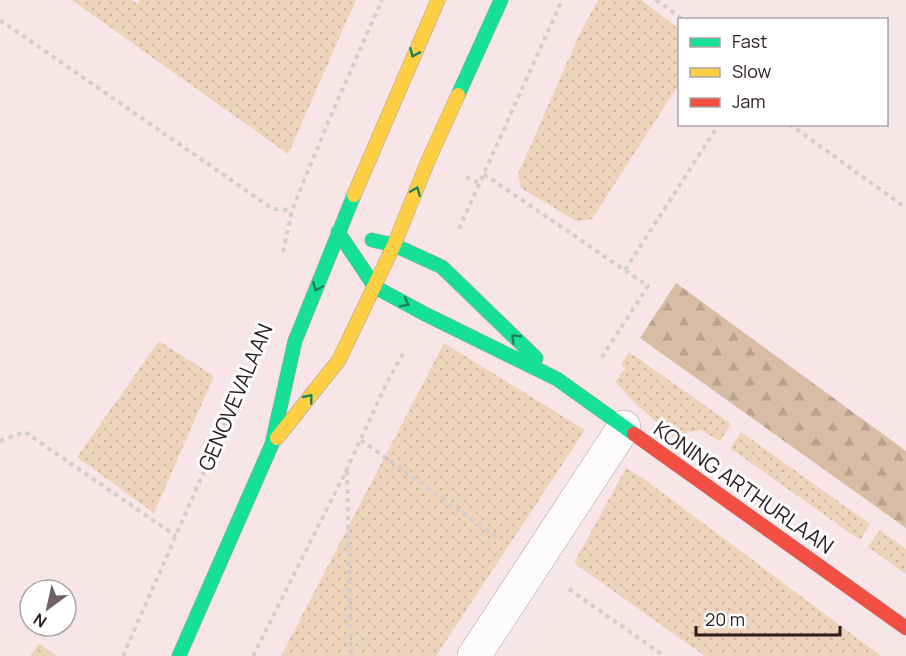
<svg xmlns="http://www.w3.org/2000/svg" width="906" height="656" viewBox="0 0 906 656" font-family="Manrope,sans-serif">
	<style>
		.grass { fill: url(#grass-dots) }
		.forest { fill: url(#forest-firs) }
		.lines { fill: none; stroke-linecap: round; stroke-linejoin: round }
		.street-casing { stroke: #ad9ea0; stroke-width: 34 }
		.fast-casing { stroke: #ad9ea0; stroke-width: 15 }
		.slow-casing { stroke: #ad9ea0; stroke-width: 15 }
		.jam-casing { stroke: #ad9ea0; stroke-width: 15 }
		.path { stroke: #d4cecf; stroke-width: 4; stroke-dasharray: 4.5 4.5; stroke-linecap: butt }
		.street { stroke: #fefbfc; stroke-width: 33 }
		.fast { stroke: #16e098; stroke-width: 14 }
		.slow { stroke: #ffcf43; stroke-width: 14 }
		.jam { stroke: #f24e42; stroke-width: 14 }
		.oneway { stroke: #207e5b }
		.labels { text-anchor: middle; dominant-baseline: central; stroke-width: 6; stroke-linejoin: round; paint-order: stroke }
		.street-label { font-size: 21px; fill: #2b1c1e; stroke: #fff }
	</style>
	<defs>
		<pattern id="grass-dots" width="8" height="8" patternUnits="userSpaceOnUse" patternTransform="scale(1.5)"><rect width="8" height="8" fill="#eed3bb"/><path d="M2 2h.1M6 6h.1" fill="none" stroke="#ccb5a0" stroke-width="1.8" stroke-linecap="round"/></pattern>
		<pattern id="forest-firs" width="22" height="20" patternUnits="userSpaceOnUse" patternTransform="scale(1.5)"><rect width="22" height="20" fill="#d8bda4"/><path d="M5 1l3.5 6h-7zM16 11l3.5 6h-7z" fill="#baa28d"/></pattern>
	</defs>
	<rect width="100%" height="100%" fill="#f7e5e8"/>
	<path class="grass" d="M72 0H132L137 4 140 0H356L288 154Z
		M598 0H641L679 29V84L592 219 576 221 521 188 518 174 581 31Z
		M159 341 214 376 154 513 77 457Z
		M444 343 585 430 436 656H281Z
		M629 352 731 424 720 441 701 430 672 436 639 407 615 382 625 368 621 364Z
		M741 432 870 524 860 540 730 448Z
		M626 468 644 479 881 656H705L574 563Z
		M880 530 906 549V574L868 547Z
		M39 644 57 656H30Z"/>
	<path class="forest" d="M676 283 906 451V528L640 338Z"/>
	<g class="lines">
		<g class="street-casing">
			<path id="street" d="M474 656 624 427"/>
		</g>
		<g class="fast-casing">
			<path id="fast" d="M458 95 501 0
				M338 232 375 287 425 314 557 379 634 434
				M372 240 394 245 442 267 536 358
				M179 656 272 444 295 341 354 195"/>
		</g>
		<g class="slow-casing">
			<path id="slow" d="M354 195 438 0
				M277 438 339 360 394 245 428 161 458 95"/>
		</g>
		<g class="jam-casing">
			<path id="jam" d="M634 434 906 628"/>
		</g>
		<path class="path" d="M656 0 684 20
			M0 20 273 209 292 210
			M789 124 906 208
			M484 174 648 286 600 360
			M466 177 479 183
			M459 229 562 0
			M283 252 292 210 329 120 382 0
			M625 270 719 124
			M361 440 499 539
			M0 441 25 432 176 536
			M347 471 351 656
			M569 589 664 656
			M123 656 237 396
			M253 656 347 469 387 382 405 350"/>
		<use href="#street" class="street"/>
		<use href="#fast" class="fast"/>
		<use href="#slow" class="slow"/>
		<use href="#jam" class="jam"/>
	</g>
	<defs><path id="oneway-chevron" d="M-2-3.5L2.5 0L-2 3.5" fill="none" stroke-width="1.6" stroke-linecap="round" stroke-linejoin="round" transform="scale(1.5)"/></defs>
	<g class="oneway">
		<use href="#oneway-chevron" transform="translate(414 53) rotate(114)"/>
		<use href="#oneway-chevron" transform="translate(416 191) rotate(-68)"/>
		<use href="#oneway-chevron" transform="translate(317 287) rotate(112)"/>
		<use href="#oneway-chevron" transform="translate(405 303) rotate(29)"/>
		<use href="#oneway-chevron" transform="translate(515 338) rotate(-136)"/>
		<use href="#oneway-chevron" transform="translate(309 398) rotate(-51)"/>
	</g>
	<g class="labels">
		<g class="street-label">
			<text transform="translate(235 397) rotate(-67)">GENOVEVALAAN</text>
			<text transform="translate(744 487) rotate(35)">KONING ARTHURLAAN</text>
		</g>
	</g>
	<rect x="678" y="18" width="210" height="108" fill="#ffffff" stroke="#aaa4a5" stroke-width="1.5"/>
	<rect x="690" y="38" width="30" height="9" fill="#16e098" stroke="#aaa4a5" stroke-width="1.5"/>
	<text x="732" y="48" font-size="18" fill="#2b1c1e">Fast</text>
	<rect x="690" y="68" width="30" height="9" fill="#ffcf43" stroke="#aaa4a5" stroke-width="1.5"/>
	<text x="732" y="78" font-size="18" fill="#2b1c1e">Slow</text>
	<rect x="690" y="98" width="30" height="9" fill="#f24e42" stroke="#aaa4a5" stroke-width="1.5"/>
	<text x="732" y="108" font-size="18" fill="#2b1c1e">Jam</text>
	<g transform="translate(48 608) rotate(213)"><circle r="28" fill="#ffffff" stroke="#aaa4a5" stroke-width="1.5"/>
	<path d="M0-4.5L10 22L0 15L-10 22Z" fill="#726265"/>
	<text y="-9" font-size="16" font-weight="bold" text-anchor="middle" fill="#2b1c1e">N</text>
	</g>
	<path d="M696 626v9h144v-9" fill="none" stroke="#2b1c1e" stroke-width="3"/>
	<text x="705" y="626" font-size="18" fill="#2b1c1e" stroke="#ffffff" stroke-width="4.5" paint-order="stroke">20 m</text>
</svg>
